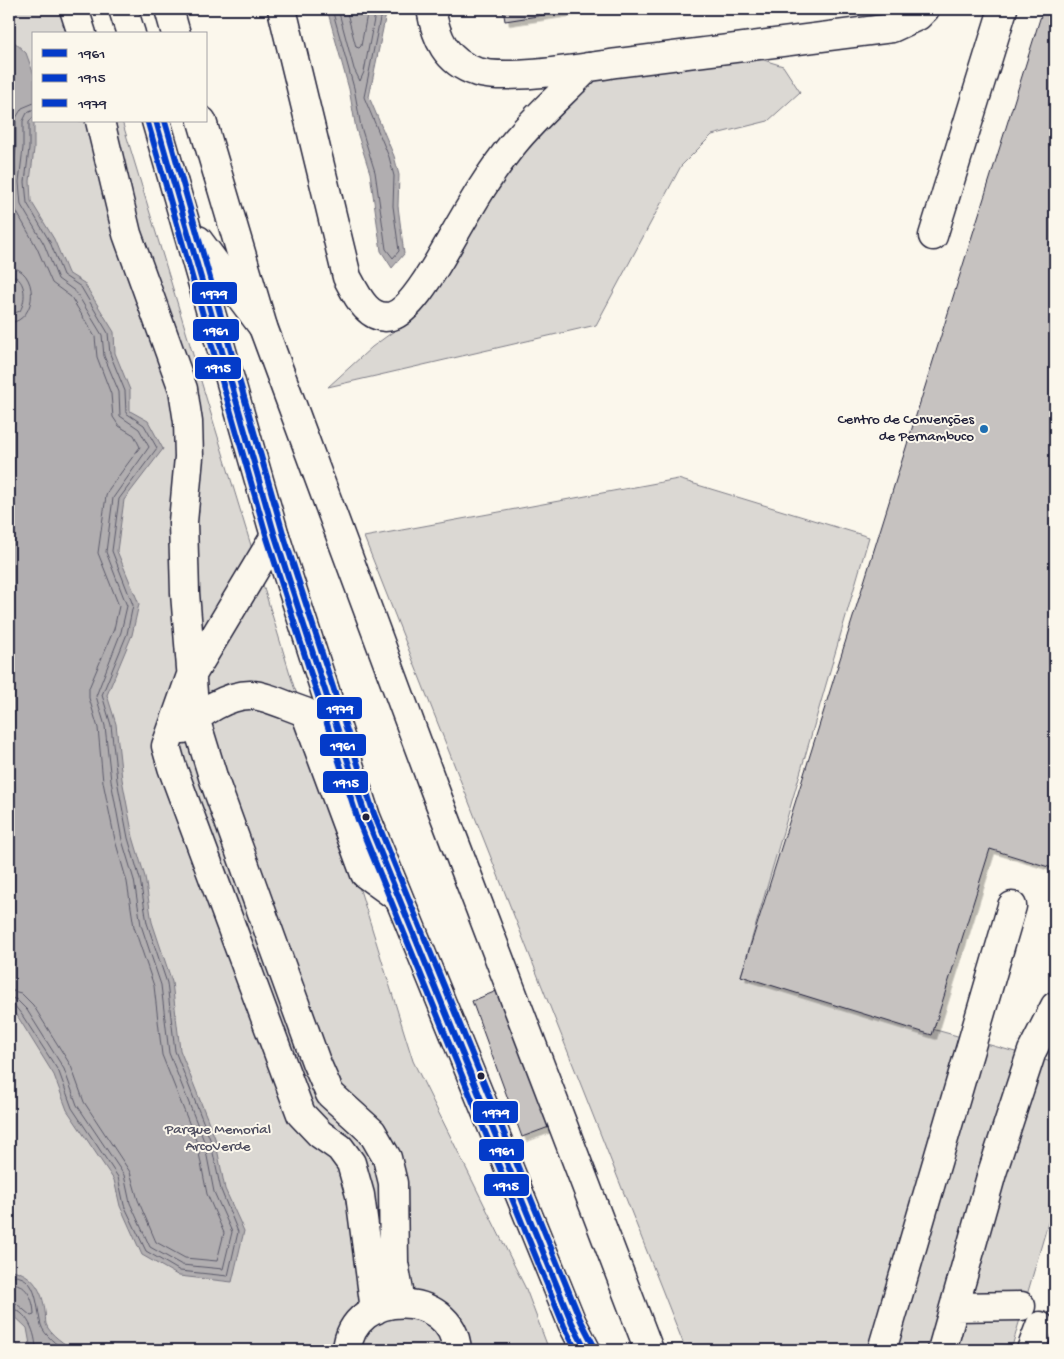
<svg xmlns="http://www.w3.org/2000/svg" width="1064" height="1359" viewBox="0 0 1064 1359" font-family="'Gochi Hand',sans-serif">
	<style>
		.green { fill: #dbd8d3; stroke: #7e7d87 }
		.water { fill: #b1aeb0; stroke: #787681 }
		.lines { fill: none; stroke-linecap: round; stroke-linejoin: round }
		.shore { stroke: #5b5a6a; stroke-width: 1 }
		.building { fill: #c6c2c0; stroke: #22223b; filter: url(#shadow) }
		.minor-casing { stroke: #22223b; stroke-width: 31 }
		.highway-casing { stroke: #22223b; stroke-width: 31 }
		.minor { stroke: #fbf7ec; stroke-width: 28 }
		.highway { stroke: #fbf7ec; stroke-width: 28 }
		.bus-1-casing { stroke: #fbf7ec; stroke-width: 10 }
		.bus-2-casing { stroke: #fbf7ec; stroke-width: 10 }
		.bus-3-casing { stroke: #fbf7ec; stroke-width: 10 }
		.bus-1 { stroke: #043bc9; stroke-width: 6 }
		.bus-2 { stroke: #043bc9; stroke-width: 6 }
		.bus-3 { stroke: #043bc9; stroke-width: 6 }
		.poi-dot { fill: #1f6fb2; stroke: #fbf7ec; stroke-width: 2 }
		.bus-dot { fill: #22223b; stroke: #fbf7ec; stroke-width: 2 }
		.labels { text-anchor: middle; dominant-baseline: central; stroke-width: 4; stroke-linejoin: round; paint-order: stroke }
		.poi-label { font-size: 15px; fill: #22223b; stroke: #fbf7ec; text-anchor: end }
		.park-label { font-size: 15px; fill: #505061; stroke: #fbf7ec }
		.line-badge { stroke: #fbf7ec; stroke-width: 2 }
		.badge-label { font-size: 14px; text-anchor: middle; font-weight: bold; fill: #fff }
	</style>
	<defs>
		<filter id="shadow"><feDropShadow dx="4.5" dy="4.5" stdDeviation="0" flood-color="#0004"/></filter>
	</defs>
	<rect width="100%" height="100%" fill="#fbf7ec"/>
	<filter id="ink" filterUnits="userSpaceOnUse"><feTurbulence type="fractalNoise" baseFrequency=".02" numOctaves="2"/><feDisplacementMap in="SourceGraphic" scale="10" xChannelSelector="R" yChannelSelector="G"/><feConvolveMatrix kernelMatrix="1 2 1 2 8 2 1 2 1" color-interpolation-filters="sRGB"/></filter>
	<g filter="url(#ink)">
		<path class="green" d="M9 9H88L95 34H34V121H122L294 687 305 712 413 1061 526 1289 549 1350H9Z
			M754 57 783 66 800 92 768 121 712 135 681 166 596 325 328 387 372 347 412 318 511 166 592 78Z
			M678 479 869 537 741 976 1055 1063V1199L1011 1350H686L364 537Z"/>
		<path class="water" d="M327 9H387L369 97 394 156 399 175 398 206 404 254 392 268 381 251 370 173 356 129 349 89Z
			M9 37 26 53 34 75V149L30 181 31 201 54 239 68 273 84 283 114 332 115 353 130 390V411L148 421 163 449 124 500 117 551 139 604 132 635 107 695 116 724 122 779 133 837 145 877 152 922 172 982 180 1050 215 1138 225 1189 244 1231 232 1282 179 1276 142 1255 120 1206 114 1180 67 1110 54 1075 18 1017 9 1007V319L12 299 9 239Z
			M12 1270C33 1274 43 1291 45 1312 46 1315 45 1320 46 1324 50 1335 65 1344 74 1350H31L27 1328 9 1311V1273Z"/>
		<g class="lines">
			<path class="shore" d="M332 9 354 88 361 127 375 172 386 249 393 258 399 251 393 206 394 176 389 157 364 97 382 9
				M338 9 354 69 360 81 364 72 376 9
				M346 9 356 47 359 48 361 46 368 9
				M9 267C39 268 39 321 9 323
				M9 275C26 276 27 299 20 311L9 315
				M9 990 21 993 33 1005 71 1066 84 1102 130 1172 138 1200 156 1242 185 1258 217 1261 224 1233 207 1194 197 1143 162 1055 154 986 134 927 127 882 115 840 103 782 98 728 89 698V688L114 629 119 606 98 553 106 496 109 489 140 447 134 435 119 426 113 417 111 394 97 357 95 337 71 297 52 283 37 248 14 207 11 182 16 148V118L22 108 34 103
				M9 997 17 1000 27 1010 64 1069 77 1105 124 1175 130 1203 150 1247 182 1265 223 1269 232 1232 214 1192 204 1141 169 1053 161 985 141 925 134 880 122 840 111 781 105 726 96 696 121 632 127 606 106 552 113 498 149 447 139 429 120 416 119 392 104 356 102 335 76 292 58 279 44 244 21 205 19 182 23 148V121L27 113 34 110
				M9 1004 14 1005 22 1015 59 1072 72 1108 118 1177 124 1205 146 1251 180 1271 228 1276 238 1232 221 1190 210 1139 175 1051 167 983 147 923 140 879 128 838 117 780 111 725 102 695 127 634 133 605 112 551 119 499 157 448 144 425 126 413 125 391 110 354 108 333 81 287 63 275 50 242 27 203 25 182 29 149V122L34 116
				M9 1276C38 1273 36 1305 41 1325 44 1335 57 1345 65 1350
				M9 1283C26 1282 34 1299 34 1315L31 1316 17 1304 9 1302
				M9 1308C28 1310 36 1334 36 1350"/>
		</g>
		<path class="building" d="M503 9H583L505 21Z
			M1043 9H1055V869L990 849 932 1035 741 976Z
			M499 990 549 1127 522 1137 472 1001Z"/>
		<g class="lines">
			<g class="minor-casing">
				<path id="minor" d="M74 9 82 34
					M169 9 176 34
					M282 9 347 277C356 294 368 322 392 316 409 311 431 274 440 259 463 220 485 178 514 143 536 116 564 92 588 67
					M431 9C436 38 446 62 477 72 508 81 582 68 617 63 709 51 801 40 892 28L918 16 925 9
					M100 121 127 234 183 389 188 422 189 457 183 522 185 593 195 718 214 780 316 1062 330 1094 372 1132 387 1158 393 1183 394 1263 401 1302
					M202 121 263 327 437 796 649 1350
					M933 236 1003 9
					M275 536 190 678 166 746 172 767 301 1114 320 1134 340 1148 351 1163 360 1195 375 1310
					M183 729C200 713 228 694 252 695 264 695 292 708 305 712L365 874 397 897
					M955 1307 1021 1306
					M347 1350C352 1288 452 1288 457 1350
					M882 1350 1012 906
					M942 1350 992 1173 1032 1051 1055 1006
					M1031 1350 1040 1326"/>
			</g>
			<g class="highway-casing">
				<path id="highway" d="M123 9 131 34
					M156 121 275 536 366 817 572 1323 586 1350
					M198 240 263 327"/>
			</g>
			<use href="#minor" class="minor"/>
			<use href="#highway" class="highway"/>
			<g class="bus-1-casing">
				<path id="bus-1" d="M156 121 275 536 366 817 572 1323 586 1350"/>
			</g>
			<g class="bus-2-casing">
				<path id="bus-2" d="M148 123 267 538 358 820 564 1326 576 1350"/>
			</g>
			<g class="bus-3-casing">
				<path id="bus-3" d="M165 121 283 533 374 814 580 1319 594 1346"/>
			</g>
			<use href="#bus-1" class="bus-1"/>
			<use href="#bus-2" class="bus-2"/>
			<use href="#bus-3" class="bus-3"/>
		</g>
	</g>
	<circle class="poi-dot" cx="984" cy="429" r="5"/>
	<g class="bus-dot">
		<circle cx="366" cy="817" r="4.5"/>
		<circle cx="481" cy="1076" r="4.5"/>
	</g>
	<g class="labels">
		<g class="poi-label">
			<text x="974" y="420">Centro de Convenções<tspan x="974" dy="17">de Pernambuco</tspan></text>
		</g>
		<g class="park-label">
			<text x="218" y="1130">Parque Memorial<tspan x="218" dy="17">ArcoVerde</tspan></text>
		</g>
	</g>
	<g class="line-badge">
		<rect x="191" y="281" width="47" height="24" rx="5" fill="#043bc9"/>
		<rect x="192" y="318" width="48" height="24" rx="5" fill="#043bc9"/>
		<rect x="194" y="356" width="48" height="24" rx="5" fill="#043bc9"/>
		<rect x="316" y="696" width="47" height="24" rx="5" fill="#043bc9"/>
		<rect x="319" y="733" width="48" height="24" rx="5" fill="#043bc9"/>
		<rect x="322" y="770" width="47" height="24" rx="5" fill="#043bc9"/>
		<rect x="472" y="1100" width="47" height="24" rx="5" fill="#043bc9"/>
		<rect x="478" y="1138" width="47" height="24" rx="5" fill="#043bc9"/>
		<rect x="483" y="1173" width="47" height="24" rx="5" fill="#043bc9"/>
	</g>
	<g class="badge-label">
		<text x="214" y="298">1979</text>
		<text x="216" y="335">1961</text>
		<text x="218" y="372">1915</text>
		<text x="340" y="713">1979</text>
		<text x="343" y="750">1961</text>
		<text x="346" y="787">1915</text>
		<text x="496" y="1117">1979</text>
		<text x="502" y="1155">1961</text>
		<text x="506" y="1190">1915</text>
	</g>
	<rect width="1064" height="1359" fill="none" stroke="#fbf7ec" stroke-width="30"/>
	<rect x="15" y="15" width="1034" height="1329" fill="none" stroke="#22223b" stroke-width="2" filter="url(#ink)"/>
	<rect x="32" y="32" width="175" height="90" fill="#fbf7ec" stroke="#a4a2a5"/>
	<rect x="42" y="49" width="25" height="8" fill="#043bc9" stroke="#a4a2a5"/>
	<text x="78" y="58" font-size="15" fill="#22223b">1961</text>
	<rect x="42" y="74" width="25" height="8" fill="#043bc9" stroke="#a4a2a5"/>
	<text x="78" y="82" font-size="15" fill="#22223b">1915</text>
	<rect x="42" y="99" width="25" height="8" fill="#043bc9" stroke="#a4a2a5"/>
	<text x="78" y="108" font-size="15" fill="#22223b">1979</text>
</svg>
